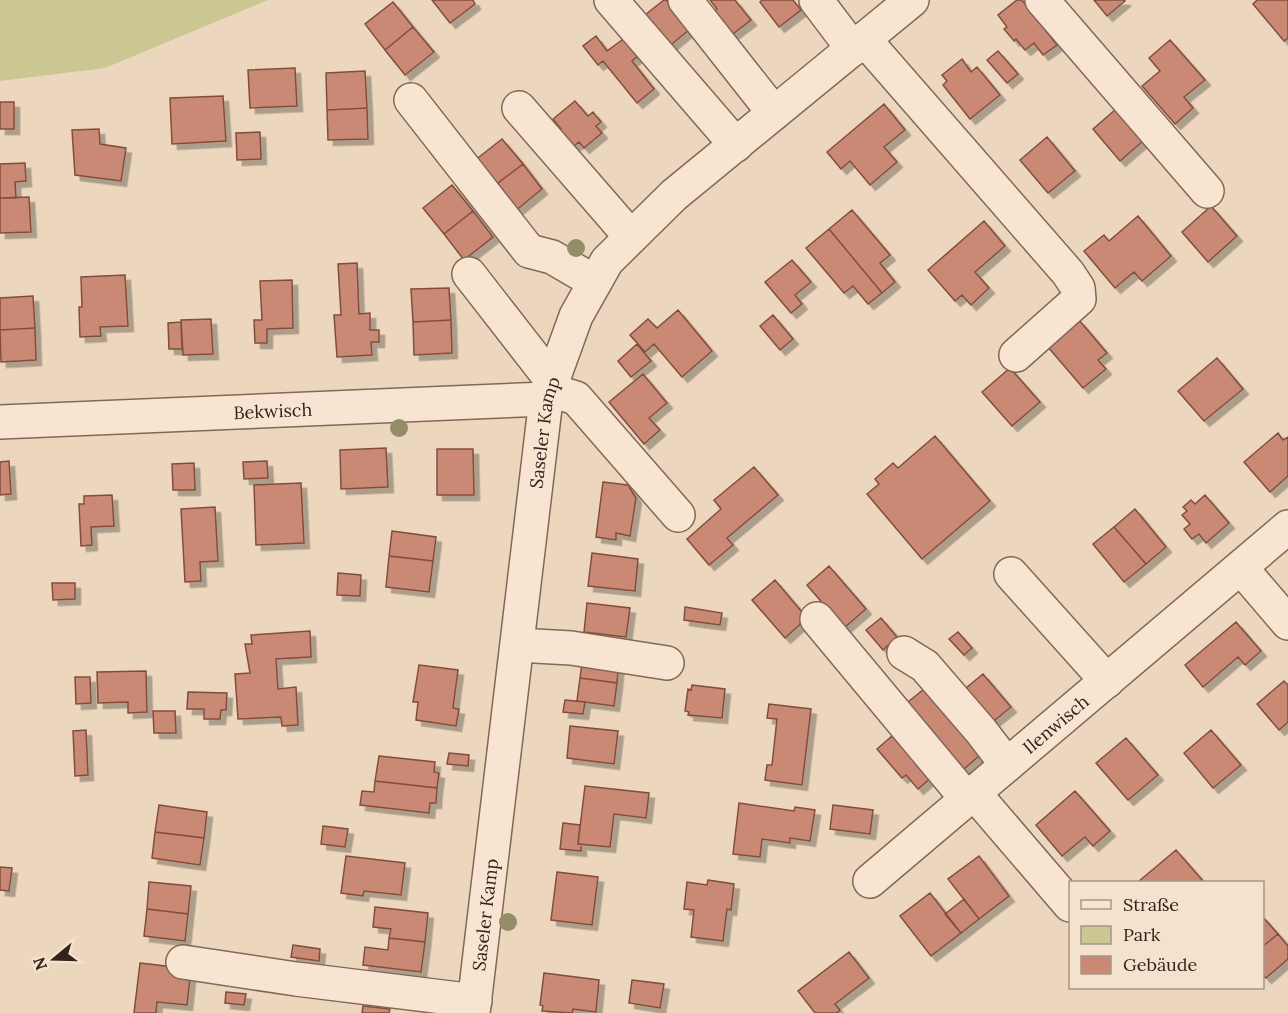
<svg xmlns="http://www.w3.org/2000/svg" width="1288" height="1013" viewBox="0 0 1288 1013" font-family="Lora,serif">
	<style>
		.green { fill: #cac793 }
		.building { fill: #ca8974; stroke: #834d3e; stroke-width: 1.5; filter: url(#shadow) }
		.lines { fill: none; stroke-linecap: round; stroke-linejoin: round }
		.minor-casing { stroke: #846757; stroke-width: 36 }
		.minor { stroke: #f8e5d1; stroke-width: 33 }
		.tree { fill: #948d69 }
		.labels { text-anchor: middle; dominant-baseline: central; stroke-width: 6; stroke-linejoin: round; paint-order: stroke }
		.street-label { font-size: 18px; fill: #34231c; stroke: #f4e2cd }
	</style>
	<defs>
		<filter id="shadow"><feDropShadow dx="5.5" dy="5.5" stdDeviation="0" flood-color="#0004"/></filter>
	</defs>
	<rect width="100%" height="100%" fill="#ecd7be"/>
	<path class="green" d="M0 0H268L105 68 0 81Z"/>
	<path class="building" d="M432 0H473L475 4 450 23Z
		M664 0H666L689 30 666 49 641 18Z
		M710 0H735L751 20 725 40 707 17 717 9Z
		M762 0H793L801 10 779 27 760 2Z
		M1017 0H1022L1057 45 1043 55 1034 43 1025 50 1016 39 1014 41 1004 29 1007 27 998 15Z
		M1094 0H1125V1L1107 16Z
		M1257 0H1288V38L1284 41 1253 4Z
		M393 2 413 27 385 50 365 24Z
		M413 27 434 52 405 75 385 50Z
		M596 36 607 51 626 37 639 55 632 61 654 89 637 103 603 61 598 65 583 46Z
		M1170 40 1205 80 1184 97 1193 108 1175 124 1142 86 1160 71 1149 58Z
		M998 51 1018 74 1007 83 987 60Z
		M962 59 971 72 977 67 1000 95 970 119 943 85 947 81 942 75Z
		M295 68 297 106 250 108 248 70Z
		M365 71 367 108 327 110 326 73Z
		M223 96 226 141 172 144 170 98Z
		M575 101 588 116 593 112 601 122 596 126 602 133 584 148 579 142 569 150 556 134 561 129 553 119Z
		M0 102H14V129H0Z
		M884 104 905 130 884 147 897 162 870 185 850 161 841 169 827 152Z
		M367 108 368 139 328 140 327 110Z
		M1116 109 1143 141 1120 161 1093 129Z
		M99 129 100 144 126 148 121 181 75 175 72 130Z
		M260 132 261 159 237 160 236 133Z
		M1047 137 1075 171 1048 193 1020 160Z
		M502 139 523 164 494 186 474 161Z
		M25 163 26 181 15 182 16 198H0V164Z
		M523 164 542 189 514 212 494 186Z
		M452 185 473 211 444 234 423 208Z
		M29 197 31 232 0 233V198Z
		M1211 206 1237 236 1208 262 1182 232Z
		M852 210 890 255 880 263 895 282 882 293 829 229Z
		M473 211 493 237 464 260 444 234Z
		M1138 216 1171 256 1142 281 1134 272 1115 288 1084 251 1104 235 1109 241Z
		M984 221 1005 246 975 272 989 288 971 305 962 295 955 301 928 270Z
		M829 229 882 293 868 304 853 286 844 293 806 248Z
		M792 260 811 282 795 295 802 304 791 313 765 282Z
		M357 263 359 314 370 313V330H379V342H371L372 355 337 357 334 315H341L338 264Z
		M125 275 128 326 100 327 101 336 80 337 79 307H82L81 277Z
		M292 280 293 328 267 329V343H255L254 320H262L260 281Z
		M449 288 451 320 413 322 411 289Z
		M33 296 35 328 0 330V298Z
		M678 310 712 351 682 377 654 344 645 352 630 335 648 319 657 328Z
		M773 315 793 339 780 350 760 326Z
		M211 319 213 354 183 355 181 320Z
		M451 320 452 353 414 355 413 322Z
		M1079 320 1107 353 1098 360 1106 369 1083 388 1048 347Z
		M181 322 182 349H169L168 323Z
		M35 328 36 360 1 362 0 330Z
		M637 344 651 361 631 377 618 361Z
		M1217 358 1243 389 1204 421 1178 391Z
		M1010 368 1040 402 1012 426 982 392Z
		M643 374 667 403 649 418 660 430 644 444 609 402Z
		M1278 433 1283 440 1288 437V476L1270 492 1244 462Z
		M935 436 990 501 922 559 867 494 879 484 875 479 893 463 898 468Z
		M386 448 388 487 341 489 340 450Z
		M437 449H473L474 495H437Z
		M9 461 11 494 0 495V462Z
		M267 461 268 478 244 479 243 462Z
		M194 463 195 490H173L172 464Z
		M754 467 778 495 727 538 733 545 709 565 687 539 721 509 714 500Z
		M603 482 628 485 636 498 630 536 616 533V540L596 537Z
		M301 483 304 543 256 545 254 485Z
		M112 495 114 526 91 527 92 545 81 546 79 504H84V496Z
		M1205 495 1229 523 1206 543 1199 534 1192 539 1184 529 1190 524 1182 515 1187 511 1183 507 1191 500 1195 504Z
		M215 507 218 561 200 562 201 581 185 582 181 509Z
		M1135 509 1166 547 1146 564 1114 527Z
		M1114 527 1146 564 1124 582 1093 544Z
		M392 531 436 537 433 561 389 556Z
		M592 553 638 559 635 591 588 586Z
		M389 556 433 561 429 592 386 587Z
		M829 566 866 609 844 628 807 585Z
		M338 573 361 575 360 596 337 595Z
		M775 580 807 618 785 638 752 600Z
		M52 583H75V599L53 600Z
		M587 603 630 608 626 637 584 632Z
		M685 607 722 613 720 625 684 620Z
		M881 618 897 637 883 650 866 630Z
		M1236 622 1261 651 1245 665 1238 657 1203 687 1185 665Z
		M310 631 311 657 276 659 278 689 296 687 298 725 282 726 281 717 238 719 235 674 250 673 245 644H252L251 635Z
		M958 632 972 648 964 655 949 639Z
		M583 656 619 660 617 683 580 678Z
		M419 665 458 670 453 708 459 709 456 726 416 720 418 702H413Z
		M146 671 147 712 128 713V702L98 703 97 672Z
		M983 674 1011 707 989 725 961 692Z
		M75 677H90L91 703 76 704Z
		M580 678 617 683 614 706 577 701Z
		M1284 681 1288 685V722L1279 730 1257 704Z
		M930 684 986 750 964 769 908 702Z
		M692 685 725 689 722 718 688 715 689 712 685 711 688 689 691 690Z
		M188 692 227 693 226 710H221L220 719H204V709H187Z
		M565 700 585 702 583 714 563 712Z
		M769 704 811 709 802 785 765 780 767 765H772L777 719 767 718Z
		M153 711H175L176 733H154Z
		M570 726 618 731 614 764 567 758Z
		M86 730 88 775 75 776 73 731Z
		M1211 730 1241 765 1213 788 1184 753Z
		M892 736 901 746 911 738 939 771 918 789 906 775 902 778 877 749Z
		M1126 738 1158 775 1128 800 1096 763Z
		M449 753 469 755 468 766 447 764Z
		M379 756 435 762 434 772 439 773 437 788 375 781Z
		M375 781 437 788 436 803H430L429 813 360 805 362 791 374 792Z
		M585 786 649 793 646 818 614 814 610 847 578 844Z
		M1075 791 1110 831 1093 846 1085 837 1062 856 1036 825Z
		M739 803 794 811 795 807 815 810 810 841 790 838V843L762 839 760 857 733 854Z
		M159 805 207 812 204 838 155 832Z
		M833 805 873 810 870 834 830 829Z
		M563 823 580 825 578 844H581V851L560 849Z
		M323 826 348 829 345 847 321 844Z
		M155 832 204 838 200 865 152 858Z
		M1176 850 1204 882H1138Z
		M346 856 405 863 401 895 364 891 363 896 341 893Z
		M979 856 1009 896 979 919 948 879Z
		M0 867 12 868 9 891 0 890Z
		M557 872 598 877 592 925 551 920Z
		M708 880 734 884 731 910 727 909 723 941 691 937 694 910 684 909 687 882 707 885Z
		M149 882 191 886 188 914 147 909Z
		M930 893 961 933 931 956 900 916Z
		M964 899 979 919 961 933 945 914Z
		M375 907 428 913 425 942 389 938 391 929 373 927Z
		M147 909 188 914 185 941 144 936Z
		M1262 916 1278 934 1262 947Z
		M1278 934 1288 946V959L1266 978 1262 974V947Z
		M389 938 425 942 421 972 363 965 365 947 388 950Z
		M293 945 320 949 319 961 291 957Z
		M849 952 869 978 835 1004 840 1010 837 1013H815L798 991Z
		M140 963 191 969 187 1005 157 1002 156 1013H134Z
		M544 973 599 980 596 1012 573 1009 572 1013 542 1011 543 1006 540 1005Z
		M632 980 664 984 660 1008 629 1003Z
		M226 992 246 994 244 1005 225 1003Z
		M363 1006 390 1009 389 1013H362Z"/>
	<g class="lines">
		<g class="minor-casing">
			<g id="minor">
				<path d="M611 0 736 145"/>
				<path d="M685 0 774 113"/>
				<path d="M816 0 853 49"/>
				<path d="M1042 0 1207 191"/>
				<path d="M864 39 1068 273 1078 288 1079 299 1016 355"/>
				<path d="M411 100 529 251 552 257 595 282"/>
				<path d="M519 108 631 237"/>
				<path d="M469 274 553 382"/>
				<path d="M549 390 576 398 678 515"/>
				<path id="s1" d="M0 422 546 399"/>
				<path d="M1241 568 1288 623"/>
				<path d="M1011 574 1107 681"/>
				<path d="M817 619 967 799"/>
				<path d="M517 645 571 648 667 663"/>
				<path d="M904 653 925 666 981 731 1007 765"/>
				<path d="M974 793 1070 905"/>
				<path id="s2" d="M870 881 1288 527"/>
				<path d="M183 962 296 979 475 1001"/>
				<path id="s3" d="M473 1013 546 399 576 316 607 261 674 195 912 0"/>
			</g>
		</g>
		<use href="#minor" class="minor"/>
	</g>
	<g class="tree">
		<circle cx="576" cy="248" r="9"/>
		<circle cx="399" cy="428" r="9"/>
		<circle cx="508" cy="922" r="9"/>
	</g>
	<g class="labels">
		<g class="street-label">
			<text stroke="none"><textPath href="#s1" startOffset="273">Bekwisch</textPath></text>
			<text stroke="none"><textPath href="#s3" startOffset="585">Saseler Kamp</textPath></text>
			<text stroke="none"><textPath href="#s2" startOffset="243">Ilenwisch</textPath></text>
			<text stroke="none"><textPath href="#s3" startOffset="99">Saseler Kamp</textPath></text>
		</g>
	</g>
	<rect x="1069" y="881" width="195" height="108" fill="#f4e2cd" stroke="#a79686" stroke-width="1.5"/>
	<rect x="1081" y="900" width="30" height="9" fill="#f8e5d1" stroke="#a79686" stroke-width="1.5"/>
	<text x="1123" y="911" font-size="18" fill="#34231c">Straße</text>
	<rect x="1081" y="926" width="30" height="18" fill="#cac793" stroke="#a79686" stroke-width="1.5"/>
	<text x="1123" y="941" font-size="18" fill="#34231c">Park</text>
	<rect x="1081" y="956" width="30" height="18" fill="#ca8974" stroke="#a79686" stroke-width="1.5"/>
	<text x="1123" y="971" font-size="18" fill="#34231c">Gebäude</text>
	<g transform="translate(54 959) rotate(251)" stroke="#f4e2cd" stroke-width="4.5" paint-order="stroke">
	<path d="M0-4.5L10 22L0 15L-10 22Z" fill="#34231c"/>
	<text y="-9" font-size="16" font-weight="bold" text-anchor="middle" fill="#34231c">N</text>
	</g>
</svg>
